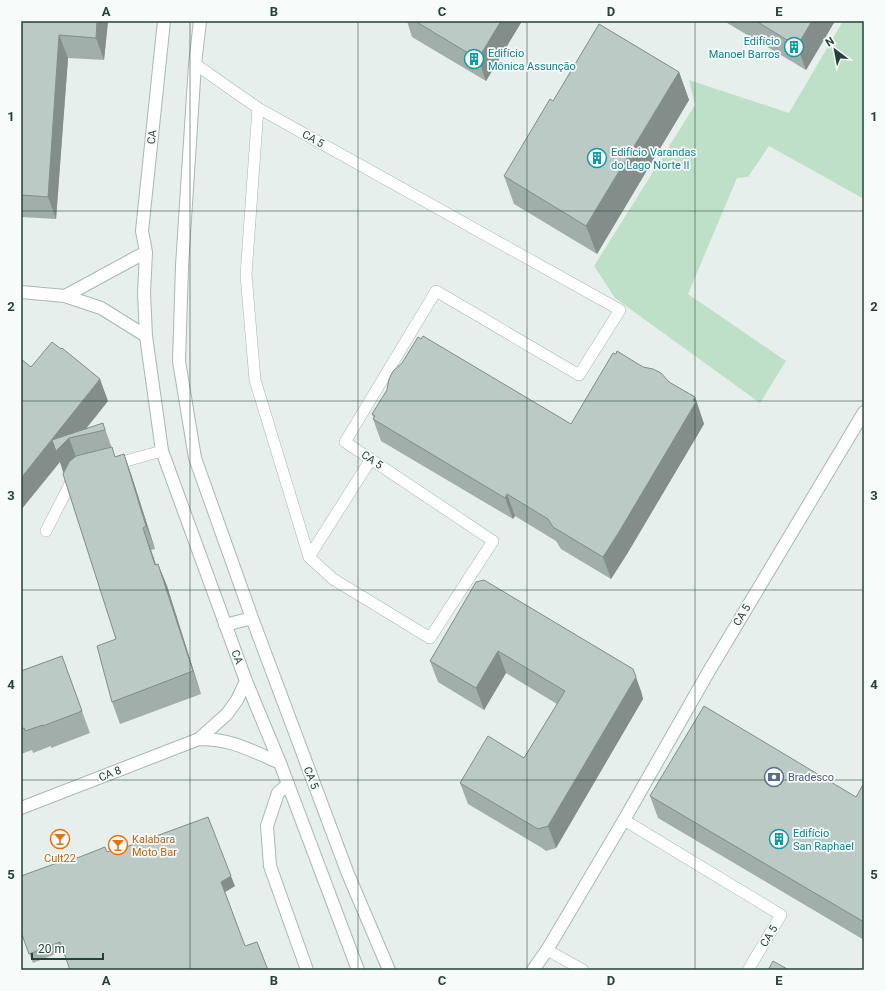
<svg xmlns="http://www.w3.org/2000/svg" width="885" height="991" viewBox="0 0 885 991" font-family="Roboto,sans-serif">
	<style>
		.green { fill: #bfe0c8 }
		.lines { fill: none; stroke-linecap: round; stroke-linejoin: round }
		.service-casing { stroke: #a8b8b2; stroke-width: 12 }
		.minor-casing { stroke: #a8b8b2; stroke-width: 14 }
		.tertiary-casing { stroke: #a8b8b2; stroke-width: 14 }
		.service { stroke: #fff; stroke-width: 11 }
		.minor { stroke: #fff; stroke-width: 12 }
		.tertiary { stroke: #fff; stroke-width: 12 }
		.wall { fill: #a1aea9 }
		.shaded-wall { fill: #838d89 }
		.building { fill: #bbcac4; stroke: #838d89 }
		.grid { fill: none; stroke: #24423a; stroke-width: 1; stroke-opacity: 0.55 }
		.labels { text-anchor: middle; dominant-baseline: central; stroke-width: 3.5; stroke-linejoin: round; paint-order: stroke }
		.culture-label { font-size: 11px; fill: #0d838f; stroke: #f7fbf9; text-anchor: start }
		.street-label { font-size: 11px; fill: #24423a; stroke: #f7fbf9 }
		.service-label { font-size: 11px; fill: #4e5e75; stroke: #f7fbf9; text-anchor: start }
		.food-label { font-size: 11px; fill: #c56008; stroke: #f7fbf9; text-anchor: start }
		.neatline { fill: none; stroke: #24423a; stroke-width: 1.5 }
		.grid-label { font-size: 13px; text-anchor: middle; font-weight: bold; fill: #24423a }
	</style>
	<rect width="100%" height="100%" fill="#e6efeb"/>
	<path class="green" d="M843 21H864V199L769 146 748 177 737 178 688 294 786 361 760 403 615 298 594 266 695 105 689 80 789 113Z"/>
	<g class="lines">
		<g class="service-casing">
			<path id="service" d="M195 64 258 108 620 310 579 375 436 291 345 442 493 541 430 638 333 579 309 557 255 380 246 275 258 108
				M111 465 162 451
				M46 531 72 480 75 477
				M309 557 371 459
				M624 820 781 915 748 970
				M547 950 583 970"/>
		</g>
		<g class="minor-casing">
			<path id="minor" d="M288 784 278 793 267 826 270 866 307 970
				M533 970 547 950 624 820 709 671 864 412"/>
		</g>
		<g class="tertiary-casing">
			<path id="tertiary" d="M164 21 142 231 146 252 144 293 146 336 162 451 246 681 280 763 358 970
				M200 21 195 64 182 266 179 361 195 458 252 618 348 874 389 970
				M21 292 65 296 101 308 146 336
				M65 296 146 252
				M225 625 252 618
				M199 739C232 739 250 750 280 763
				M21 808 199 739 227 714 237 700 246 681"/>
		</g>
		<use href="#service" class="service"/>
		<use href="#minor" class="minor"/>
		<use href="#tertiary" class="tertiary"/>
	</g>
	<path class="wall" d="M21 21H108L104 60 68 58 56 219 21 217Z
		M407 21H522L486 81 412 37Z
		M724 21H835L806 70Z
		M679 72 689 100 597 254 514 204 504 176 553 101Z
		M31 367 108 401 86 429 103 423 115 457 124 454 132 477 155 549 151 550 156 564H158L167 586 201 694 120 724 112 702 116 639 64 473 60 462Z
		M643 367 695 397 704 424 627 554 611 579 561 549 556 541 515 516 513 519 381 441 373 419 374 418 372 414 571 424Z
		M476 582 641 691 643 699 556 848 546 851 542 848 468 804 460 783 524 758 557 704 506 673 484 710 438 682 430 661Z
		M62 656 90 733 51 748V746L33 753 32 750 21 754V671Z
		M864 783V940L658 818 650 796 856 797Z
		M118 850 235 886 225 892 245 946 268 970 63 951 33 963 21 933 77 858Z"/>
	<path class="shaded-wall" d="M97 21H108L104 60 96 38Z
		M501 21H522L486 81 478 59Z
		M812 21H835L806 70 797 46Z
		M59 35 68 58 56 219 48 197Z
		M679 72 689 100 597 254 586 226Z
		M100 379 108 401 80 436 69 438 79 465 65 478 60 462 21 510V478Z
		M695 397 704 424 627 554 611 579 603 557Z
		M124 454 132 477 155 549 146 526Z
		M507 494 515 516 513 519 505 498Z
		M143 528 151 550 163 587 155 565Z
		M158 564 167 586 201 694 193 671Z
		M498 651 506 673 484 710 476 688Z
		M633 669 641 691 643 699 556 848 548 826Z
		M231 876 235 886 225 892 221 882Z"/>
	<path class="building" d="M21 21H97L96 38 59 35 48 197 21 195Z
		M415 21H501L478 59Z
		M756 21H812L797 46Z
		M599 24 679 72 586 226 504 176 550 99 553 101Z
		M423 336 571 424 613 353 616 354 617 351 643 367 653 369 661 373 669 382 695 397 693 400 696 402 619 532 603 557 553 527 548 519 507 494 505 498 373 419 375 416 372 414 387 390 389 379 393 371 402 363 418 337 421 339Z
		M52 342 61 349 62 348 100 379 21 478V359L31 367Z
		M103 423 105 430 69 438 56 451 52 440Z
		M112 447 115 457 124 454 146 526 143 528 155 565 158 564 193 671 112 702 97 646 116 639 63 474 69 462 76 456Z
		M484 580 633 669 636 677 548 826 538 829 460 783 488 736 524 758 565 691 498 651 476 688 430 661 476 582Z
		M62 656 82 711 43 726V725L25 731 24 728 21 729V671Z
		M704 706 856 797 864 783V922L650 796Z
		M208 817 231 876 221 882 245 946 257 942 268 970H70L60 942 29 954 21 932V876L76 856 77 858 105 847 107 852 117 848 118 850Z
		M773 961 789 970H768Z"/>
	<path class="grid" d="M190 21V970M358 21V970M527 21V970M695 21V970M21 211H864M21 401H864M21 590H864M21 780H864"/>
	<defs>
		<g id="building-ring" transform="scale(1)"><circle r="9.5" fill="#f7fbf9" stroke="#0f9aa8" stroke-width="1.5"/><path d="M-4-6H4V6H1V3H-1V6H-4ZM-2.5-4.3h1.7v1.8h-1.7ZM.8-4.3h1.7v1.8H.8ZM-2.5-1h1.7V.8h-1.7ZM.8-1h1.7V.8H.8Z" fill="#0f9aa8"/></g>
		<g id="bank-ring" transform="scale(1)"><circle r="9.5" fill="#f7fbf9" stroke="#5c6f8a" stroke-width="1.5"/><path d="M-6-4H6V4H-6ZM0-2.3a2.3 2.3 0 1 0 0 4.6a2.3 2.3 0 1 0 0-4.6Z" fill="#5c6f8a"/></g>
		<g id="bar-ring" transform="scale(1)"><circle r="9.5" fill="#f7fbf9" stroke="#e8710a" stroke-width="1.5"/><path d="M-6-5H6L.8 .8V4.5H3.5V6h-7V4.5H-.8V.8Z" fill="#e8710a"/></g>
	</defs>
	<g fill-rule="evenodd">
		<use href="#building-ring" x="794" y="47"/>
		<use href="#building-ring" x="474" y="59"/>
		<use href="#building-ring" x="597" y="158"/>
		<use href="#bank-ring" x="774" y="777"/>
		<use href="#bar-ring" x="60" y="839"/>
		<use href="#building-ring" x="779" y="839"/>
		<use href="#bar-ring" x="118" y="845"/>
	</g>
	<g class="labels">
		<g class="culture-label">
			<text x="780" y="41" text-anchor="end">Edifício<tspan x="780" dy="13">Manoel Barros</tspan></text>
			<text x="488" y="53">Edifício<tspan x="488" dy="13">Mônica Assunção</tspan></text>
			<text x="611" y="152">Edifício Varandas<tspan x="611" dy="13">do Lago Norte II</tspan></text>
			<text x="793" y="833">Edifício<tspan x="793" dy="13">San Raphael</tspan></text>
		</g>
		<g class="street-label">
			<text transform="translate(152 137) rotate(-84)">CA</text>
			<text transform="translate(313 139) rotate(29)">CA 5</text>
			<text transform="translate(372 460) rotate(34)">CA 5</text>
			<text transform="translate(742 615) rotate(-59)">CA 5</text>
			<text transform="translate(237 657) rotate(70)">CA</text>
			<text transform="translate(110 774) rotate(-21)">CA 8</text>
			<text transform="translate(311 778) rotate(69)">CA 5</text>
			<text transform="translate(769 936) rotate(-59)">CA 5</text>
		</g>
		<g class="service-label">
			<text x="788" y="777">Bradesco</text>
		</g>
		<g class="food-label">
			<text x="132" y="839">Kalabara<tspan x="132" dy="13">Moto Bar</tspan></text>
			<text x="60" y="858" text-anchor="middle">Cult22</text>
		</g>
	</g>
	<rect width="885" height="991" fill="none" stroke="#f7fbf9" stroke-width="44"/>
	<g transform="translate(835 50) rotate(328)" stroke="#f7fbf9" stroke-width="3" paint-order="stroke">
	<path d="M0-3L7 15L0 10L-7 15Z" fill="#24423a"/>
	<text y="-6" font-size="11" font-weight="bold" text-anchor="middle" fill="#24423a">N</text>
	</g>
	<path d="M32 953v6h71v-6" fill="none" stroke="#24423a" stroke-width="2"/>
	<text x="38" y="953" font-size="12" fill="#24423a" stroke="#f7fbf9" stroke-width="3" paint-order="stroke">20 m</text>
	<rect x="22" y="22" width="841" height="947" class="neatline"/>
	<g class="grid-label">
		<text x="106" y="16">A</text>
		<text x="274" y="16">B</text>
		<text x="442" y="16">C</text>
		<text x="611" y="16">D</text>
		<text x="779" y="16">E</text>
		<text x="11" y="121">1</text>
		<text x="874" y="121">1</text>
		<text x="11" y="311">2</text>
		<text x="874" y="311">2</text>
		<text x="11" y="500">3</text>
		<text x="874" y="500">3</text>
		<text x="11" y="689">4</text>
		<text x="874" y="689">4</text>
		<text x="11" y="879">5</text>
		<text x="874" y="879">5</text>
		<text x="106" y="985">A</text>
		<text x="274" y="985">B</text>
		<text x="442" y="985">C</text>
		<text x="611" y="985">D</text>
		<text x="779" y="985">E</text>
	</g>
</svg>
